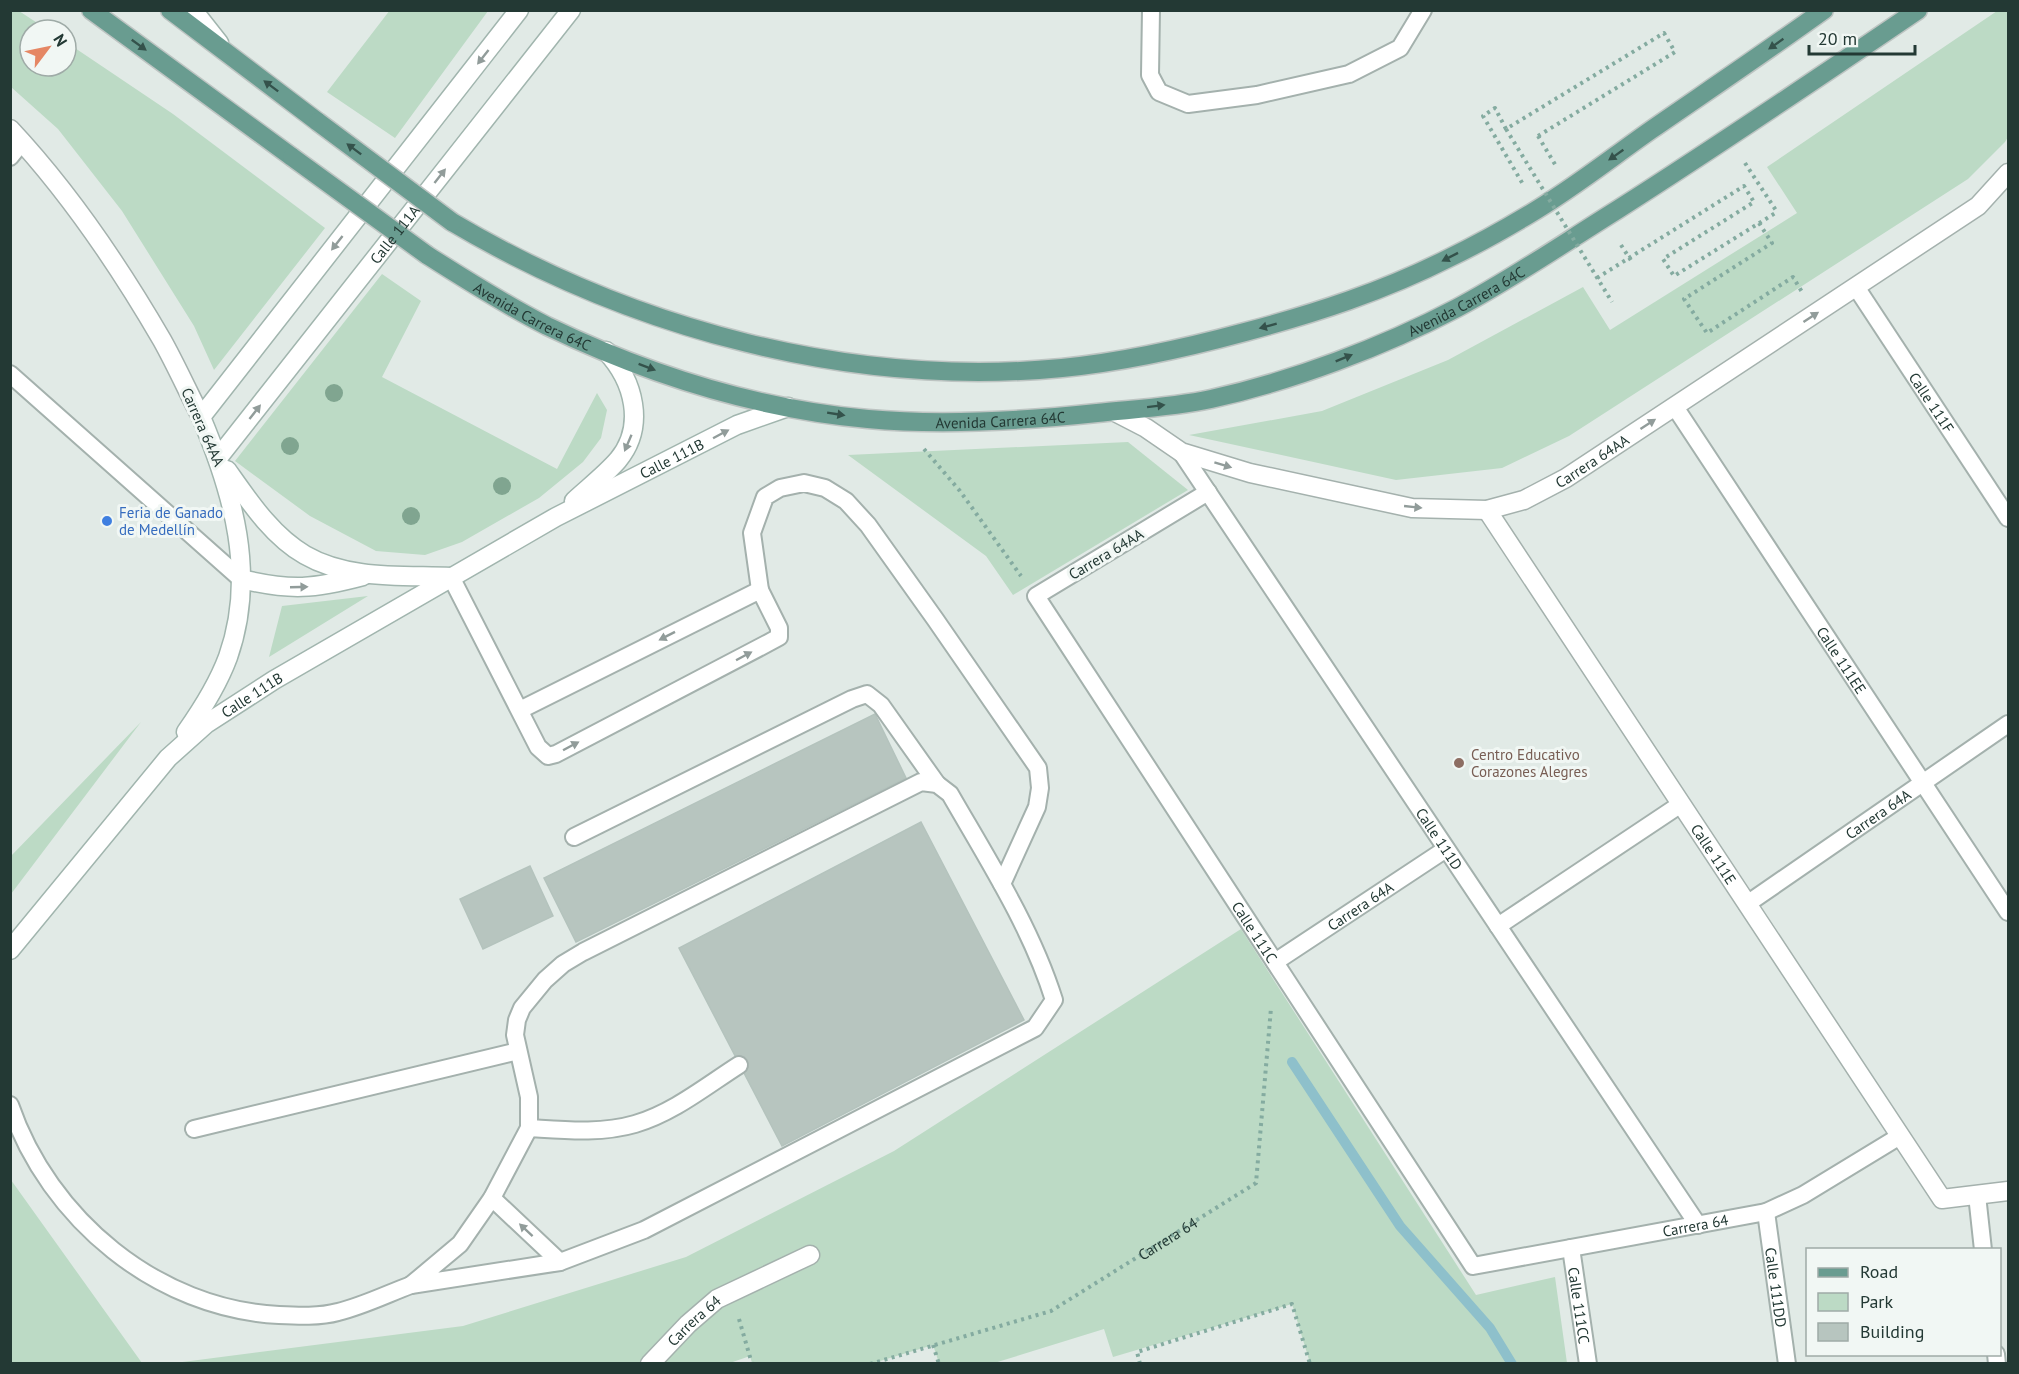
<svg xmlns="http://www.w3.org/2000/svg" width="2019" height="1374" viewBox="0 0 2019 1374" font-family="'PT Sans',sans-serif">
	<style>
		.green { fill: #bcdac5 }
		.lines { fill: none; stroke-linecap: round; stroke-linejoin: round }
		.stream { stroke: #8ec0cb; stroke-width: 10 }
		.building { fill: #b7c5bf; stroke: #b4c3bd; stroke-width: 1.5 }
		.lane-casing { stroke: #a4b1ad; stroke-width: 20 }
		.street-casing { stroke: #a4b1ad; stroke-width: 21 }
		.secondary-casing { stroke: #a1b5ae; stroke-width: 21 }
		.primary-casing { stroke: #bdc4c2; stroke-width: 21 }
		.path { stroke: #84aba0; stroke-width: 4; stroke-dasharray: 3 4.5; stroke-linecap: butt }
		.lane { stroke: #fff; stroke-width: 16 }
		.street { stroke: #fff; stroke-width: 18 }
		.secondary { stroke: #fff; stroke-width: 18 }
		.primary { stroke: #699c90; stroke-width: 18 }
		.primary-bridge-casing { stroke: #bdc4c2; stroke-width: 21; stroke-linecap: butt }
		.path-bridge { stroke: #84aba0; stroke-width: 4; stroke-dasharray: 3 4.5; stroke-linecap: butt }
		.primary-bridge { stroke: #699c90; stroke-width: 18 }
		.tree { fill: #80a590 }
		.oneway { fill: #34524b }
		.oneway2 { fill: #919c9a }
		.shop-dot { fill: #3f7fe0; stroke: #f1f7f4; stroke-width: 2 }
		.education-dot { fill: #8d6e63; stroke: #f1f7f4; stroke-width: 2 }
		.labels { text-anchor: middle; dominant-baseline: central; stroke-width: 6; stroke-linejoin: round; paint-order: stroke }
		.street-label { font-size: 15px; fill: #233934; stroke: #f1f7f4 }
		.shop-label { font-size: 15px; fill: #366cbe; stroke: #f1f7f4; text-anchor: start }
		.education-label { font-size: 15px; fill: #785e54; stroke: #f1f7f4; text-anchor: start }
	</style>
	<rect width="100%" height="100%" fill="#e1eae6"/>
	<path class="green" d="M11 10 19 11 48 30H30V66H66V42L173 114 325 228 214 370 194 326 122 211 58 129 11 87Z
		M390 10 488 11 395 138 327 92Z
		M1997 11H2008V137L2005 142 1968 179 1569 436 1502 468 1396 480 1189 435 1322 411 1448 360 1583 287 1610 330 1797 213 1767 167Z
		M382 274 421 301 382 377 557 469 597 393 607 410 601 438 583 462 539 498 462 542 425 555 376 551 310 516 235 461Z
		M1128 442 1188 490 1013 595 986 556 848 455Z
		M368 596 269 657 282 606Z
		M141 722 11 894V856Z
		M1241 929 1476 1295 1555 1277 1567 1363H1310L1292 1304 1113 1357 1104 1329 991 1364 939 1363 933 1345 870 1364 752 1363 750 1356 727 1364H167L463 1326 686 1257 894 1151Z
		M10 1180H11L142 1363H11Z"/>
	<g class="lines">
		<path class="stream" d="M1292 1062 1400 1226 1490 1328 1512 1364"/>
	</g>
	<path class="building" d="M875 714 906 778 576 942 544 878Z
		M921 822 1024 1020 782 1146 679 948Z
		M530 866 553 916 483 949 460 899Z"/>
	<g class="lines">
		<g class="lane-casing">
			<g id="lane">
				<path d="M1151 10 1150 75 1159 92 1188 104 1257 95 1349 74 1400 48 1423 10"/>
				<path d="M10 157 22 142"/>
				<path id="s2" d="M1856 287 2008 518"/>
				<path d="M10 374 241 579"/>
				<path id="s3" d="M1675 407 2008 912"/>
				<path id="s4" d="M1181 452 1698 1225"/>
				<path id="s5" d="M1208 492 1036 596 1473 1266 1766 1212 1803 1195 1900 1136"/>
				<path d="M451 577 538 747 548 756 556 754 768 643 779 637V628L760 590 520 710"/>
				<path d="M760 590 752 533 765 497 780 488 804 483 825 488 846 501 868 525 935 619 1038 768 1040 788 1037 807 1002 884"/>
				<path d="M921 782 937 784 950 794C988 860 1031 927 1054 1000L1035 1028 644 1230 560 1262 411 1285 460 1244 492 1198 529 1128V1097L515 1035 517 1020 522 1008 545 980 563 964 583 952Z"/>
				<path d="M574 837 852 699 867 694 881 705 937 784"/>
				<path id="s6" d="M1747 904 2008 724"/>
				<path d="M1498 926 1681 804"/>
				<path id="s7" d="M1275 962 1446 849"/>
				<path d="M10 1105C49 1219 157 1309 279 1315 298 1316 320 1317 338 1312 363 1306 387 1294 411 1285"/>
				<path d="M529 1128C563 1130 601 1134 635 1124 673 1113 706 1086 739 1065"/>
				<path d="M194 1129 518 1051"/>
				<path d="M1977 1195 1983 1250"/>
				<path d="M492 1198 560 1262"/>
				<path id="s8" d="M1766 1212 1787 1364"/>
				<path id="s9" d="M1571 1248 1588 1364"/>
				<path d="M1996 1354 1997 1364"/>
			</g>
		</g>
		<g class="street-casing">
			<g id="street">
				<path d="M10 129C69 192 119 266 162 340 176 365 188 392 201 417"/>
				<path id="s10" d="M1115 412 1146 428 1181 452 1250 473 1412 508 1487 510 1524 500 1566 478 1978 206 2008 173"/>
				<path id="s11" d="M1487 510 1942 1199 2008 1191"/>
				<path id="s12" d="M650 1364 688 1324 717 1299 810 1255"/>
			</g>
		</g>
		<g class="secondary-casing">
			<g id="secondary">
				<path d="M193 10 219 43"/>
				<path id="s13" d="M218 458 571 10"/>
				<path d="M227 470C249 501 272 536 305 555 348 580 403 575 451 577"/>
				<path d="M574 501C588 488 605 475 618 460 646 426 634 381 606 351"/>
				<path d="M241 579C291 591 314 589 363 576"/>
				<path d="M186 732C203 708 218 684 228 657 257 575 233 493 201 417L519 10"/>
				<path id="s14" d="M10 950 168 758 206 724 274 680 556 517 737 425 788 407"/>
			</g>
		</g>
		<g class="primary-casing">
			<g id="primary">
				<path d="M91 10 292 157"/>
				<path d="M170 10 318 122"/>
				<path d="M452 222C633 329 851 388 1062 368 1123 362 1186 348 1245 332 1316 313 1384 291 1449 258 1476 245 1503 230 1528 215 1571 190 1611 158 1651 130 1709 90 1767 51 1824 10"/>
				<path id="s15" d="M427 255C466 280 506 305 547 326 647 374 758 409 868 419 944 426 1022 421 1097 413 1135 409 1174 407 1211 399 1292 381 1383 347 1457 308 1512 279 1564 243 1617 210 1719 145 1818 78 1918 10"/>
			</g>
		</g>
		<g class="path">
			<path d="M1506 129 1495 108 1483 116 1524 186"/>
			<path d="M1538 136 1556 166"/>
			<path d="M1745 163 1777 212"/>
			<path d="M1759 223 1772 243 1684 299 1707 333 1793 277 1802 292"/>
			<path d="M1621 245 1632 262"/>
			<path d="M924 449 960 491 1021 576"/>
			<path d="M739 1319 752 1364"/>
			<path d="M933 1345 939 1364"/>
			<path id="s1" d="M870 1364 1051 1311 1256 1183 1271 1008"/>
			<path d="M1140 1364 1137 1352 1292 1304 1310 1364"/>
		</g>
		<use href="#lane" class="lane"/>
		<use href="#street" class="street"/>
		<use href="#secondary" class="secondary"/>
		<use href="#primary" class="primary"/>
		<g class="primary-bridge-casing">
			<path id="primary-bridge" d="M318 122 452 222
				M292 157 427 255"/>
		</g>
		<path class="path-bridge" d="M1538 136 1675 52 1664 33 1506 129 1612 302
			M1597 278 1744 186 1754 202 1663 259 1674 276 1777 212"/>
		<use href="#primary-bridge" class="primary-bridge"/>
	</g>
	<g class="tree">
		<circle cx="334" cy="393" r="9"/>
		<circle cx="290" cy="446" r="9"/>
		<circle cx="502" cy="486" r="9"/>
		<circle cx="411" cy="516" r="9"/>
	</g>
	<defs><path id="oneway-solid" d="M-6-.8H1V-3.2L6.5 0L1 3.2V.8H-6Z" transform="scale(1.5)"/></defs>
	<g class="oneway">
		<use href="#oneway-solid" transform="translate(1776 44) rotate(145)"/>
		<use href="#oneway-solid" transform="translate(139 45) rotate(36)"/>
		<use href="#oneway-solid" transform="translate(271 86) rotate(-143)"/>
		<use href="#oneway-solid" transform="translate(354 149) rotate(-143)"/>
		<use href="#oneway-solid" transform="translate(1616 155) rotate(145)"/>
		<use href="#oneway-solid" transform="translate(1450 257) rotate(153)"/>
		<use href="#oneway-solid" transform="translate(1268 326) rotate(165)"/>
		<use href="#oneway-solid" transform="translate(1344 358) rotate(-22)"/>
		<use href="#oneway-solid" transform="translate(647 367) rotate(21)"/>
		<use href="#oneway-solid" transform="translate(1156 406) rotate(-7)"/>
		<use href="#oneway-solid" transform="translate(836 414) rotate(9)"/>
	</g>
	<g class="oneway2">
		<use href="#oneway-solid" transform="translate(483 57) rotate(128)"/>
		<use href="#oneway-solid" transform="translate(440 176) rotate(-52)"/>
		<use href="#oneway-solid" transform="translate(337 243) rotate(128)"/>
		<use href="#oneway-solid" transform="translate(1811 317) rotate(-33)"/>
		<use href="#oneway-solid" transform="translate(255 412) rotate(-52)"/>
		<use href="#oneway-solid" transform="translate(1648 424) rotate(-33)"/>
		<use href="#oneway-solid" transform="translate(721 434) rotate(-28)"/>
		<use href="#oneway-solid" transform="translate(628 443) rotate(113)"/>
		<use href="#oneway-solid" transform="translate(1223 465) rotate(17)"/>
		<use href="#oneway-solid" transform="translate(1413 507) rotate(6)"/>
		<use href="#oneway-solid" transform="translate(299 587) rotate(-2)"/>
		<use href="#oneway-solid" transform="translate(667 636) rotate(153)"/>
		<use href="#oneway-solid" transform="translate(744 656) rotate(-28)"/>
		<use href="#oneway-solid" transform="translate(571 746) rotate(-28)"/>
		<use href="#oneway-solid" transform="translate(526 1230) rotate(-137)"/>
	</g>
	<circle class="shop-dot" cx="107" cy="521" r="6"/>
	<circle class="education-dot" cx="1459" cy="763" r="6"/>
	<g class="labels">
		<g class="street-label">
			<text stroke="none"><textPath href="#s13" startOffset="285">Calle 111A</textPath></text>
			<text stroke="none"><textPath href="#s15" startOffset="1094">Avenida Carrera 64C</textPath></text>
			<text stroke="none"><textPath href="#s15" startOffset="122">Avenida Carrera 64C</textPath></text>
			<text stroke="none"><textPath href="#s2" startOffset="138">Calle 111F</textPath></text>
			<text stroke="none"><textPath href="#s15" startOffset="608">Avenida Carrera 64C</textPath></text>
			<text transform="translate(203 427) rotate(66)">Carrera 64AA</text>
			<text stroke="none"><textPath href="#s14" startOffset="836">Calle 111B</textPath></text>
			<text stroke="none"><textPath href="#s10" startOffset="507">Carrera 64AA</textPath></text>
			<text transform="translate(1106 554) rotate(-31)">Carrera 64AA</text>
			<text stroke="none"><textPath href="#s3" startOffset="303">Calle 111EE</textPath></text>
			<text stroke="none"><textPath href="#s14" startOffset="354">Calle 111B</textPath></text>
			<text stroke="none"><textPath href="#s6" startOffset="159">Carrera 64A</textPath></text>
			<text stroke="none"><textPath href="#s4" startOffset="465">Calle 111D</textPath></text>
			<text stroke="none"><textPath href="#s11" startOffset="412">Calle 111E</textPath></text>
			<text stroke="none"><textPath href="#s7" startOffset="102">Carrera 64A</textPath></text>
			<text stroke="none"><textPath href="#s5" startOffset="602">Calle 111C</textPath></text>
			<text stroke="none"><textPath href="#s5" startOffset="1227">Carrera 64</textPath></text>
			<text stroke="none"><textPath href="#s1" startOffset="326">Carrera 64</textPath></text>
			<text stroke="none"><textPath href="#s8" startOffset="76">Calle 111DD</textPath></text>
			<text stroke="none"><textPath href="#s9" startOffset="58">Calle 111CC</textPath></text>
			<text stroke="none"><textPath href="#s12" startOffset="62">Carrera 64</textPath></text>
		</g>
		<g class="shop-label">
			<text x="119" y="512">Feria de Ganado<tspan x="119" dy="17">de Medellín</tspan></text>
		</g>
		<g class="education-label">
			<text x="1471" y="754">Centro Educativo<tspan x="1471" dy="17">Corazones Alegres</tspan></text>
		</g>
	</g>
	<rect width="2019" height="1374" fill="none" stroke="#233934" stroke-width="24"/>
	<rect x="1806" y="1248" width="195" height="108" fill="#f1f7f4" stroke="#9faba7" stroke-width="1.5"/>
	<rect x="1818" y="1268" width="30" height="9" fill="#699c90" stroke="#9faba7" stroke-width="1.5"/>
	<text x="1860" y="1278" font-size="18" fill="#233934">Road</text>
	<rect x="1818" y="1293" width="30" height="18" fill="#bcdac5" stroke="#9faba7" stroke-width="1.5"/>
	<text x="1860" y="1308" font-size="18" fill="#233934">Park</text>
	<rect x="1818" y="1323" width="30" height="18" fill="#b7c5bf" stroke="#9faba7" stroke-width="1.5"/>
	<text x="1860" y="1338" font-size="18" fill="#233934">Building</text>
	<g transform="translate(48 48) rotate(58)"><circle r="28" fill="#f1f7f4" stroke="#9faba7" stroke-width="1.5"/>
	<path d="M0-4.5L10 22L0 15L-10 22Z" fill="#e58764"/>
	<text y="-9" font-size="16" font-weight="bold" text-anchor="middle" fill="#233934">N</text>
	</g>
	<path d="M1809 45v9h106v-9" fill="none" stroke="#233934" stroke-width="3"/>
	<text x="1818" y="45" font-size="18" fill="#233934" stroke="#f1f7f4" stroke-width="4.5" paint-order="stroke">20 m</text>
</svg>
